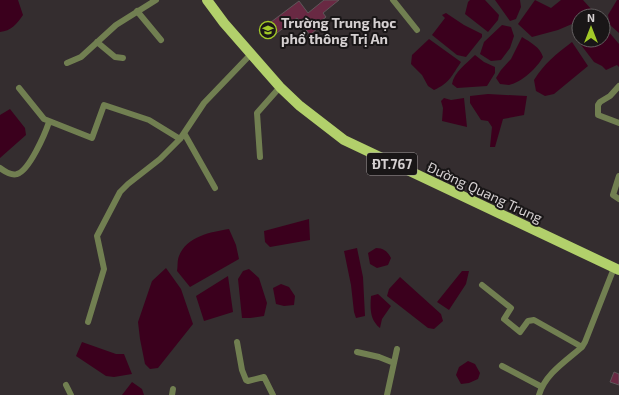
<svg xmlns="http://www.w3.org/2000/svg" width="619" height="395" viewBox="0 0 619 395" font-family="'Exo 2',sans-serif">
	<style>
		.water { fill: #3b001d }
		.building { fill: #692943; stroke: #5f5659 }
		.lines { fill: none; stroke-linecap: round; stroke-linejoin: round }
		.street { stroke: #717f51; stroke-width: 6 }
		.primary { stroke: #b2d06b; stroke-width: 10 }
		.labels { text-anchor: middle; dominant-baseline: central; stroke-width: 4; stroke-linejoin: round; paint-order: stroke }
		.shield { fill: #191617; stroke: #9d9899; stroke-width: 1 }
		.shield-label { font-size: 13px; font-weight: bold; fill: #d5d0d1 }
		.poi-label { font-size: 14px; font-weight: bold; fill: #d5d0d1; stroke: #191617; text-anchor: start }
		.street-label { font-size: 14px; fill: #d5d0d1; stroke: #191617 }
	</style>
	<rect width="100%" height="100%" fill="#342d2f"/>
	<path class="water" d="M0 0H18L23 15C17 24 11 31 0 32Z
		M470 0H485L499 15 498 20 488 32 465 14 468 2Z
		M495 0H520L521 7 516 19 510 21Z
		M535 0 551 8 561 0H583L592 10 586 16H579V21L558 30 532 37 518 24Z
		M617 0H619V33L610 25 608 15Z
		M446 13 464 25 482 34V37L466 57 457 55 432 35 445 18 442 15Z
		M502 25 511 27 514 36 510 48 501 60 491 61 480 54 484 42Z
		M603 25 619 44V67L617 65 606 70 602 66 594 62 575 37 579 30V40H603Z
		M522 37C530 42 540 47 543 57 537 68 522 82 509 85 506 85 503 84 500 84L496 78 501 70 511 59Z
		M429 39 461 62C452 75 450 83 434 90L428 86 422 75 411 64 412 55Z
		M572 42 588 66 554 94 545 96 536 91 534 80C544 64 556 54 572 42Z
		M475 55 484 62 495 67V73L487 86 457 88 452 84C454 72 466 64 475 55Z
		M488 94 527 96 524 115 503 119 495 147H490L492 127 488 121 481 120 470 103V96Z
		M444 98 451 100 464 98 467 127 442 121 443 108 441 101Z
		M10 109 25 128 26 135 0 158V115Z
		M309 219 310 240 270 247 265 242 264 231Z
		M229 229 236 245 239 259 190 287 177 271C178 267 177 260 179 256 187 236 211 232 229 229Z
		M357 248 363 277 365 316 356 318 354 312 351 285 344 251Z
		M376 248C384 248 388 252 391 258L388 265 377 268 370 264 368 253Z
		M166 268 181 289 193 324 158 368 150 369 145 364 140 339 138 322 152 281Z
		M249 269 259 278 267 303 264 316 250 318H242L238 279 243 271Z
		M462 271H469L466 284 449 310 437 302Z
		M228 276 233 312 204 321 196 296Z
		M400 277 441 314 443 321 434 329 428 328 387 296 389 289Z
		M281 284 289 287 295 296 294 305 284 306 276 304 273 288Z
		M378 294 391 306 382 319 380 328C370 320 370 309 371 296Z
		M82 342 116 354H124L132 374 114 377 106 376 76 356Z
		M468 361 475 364 480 373 478 379 469 383 461 384 456 375 459 367Z
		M132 382 142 389 144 395H122Z"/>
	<path class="building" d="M324 0H339L323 13 326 17 317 24 319 27 310 35 297 18 270 38 263 28 299 1 308 13Z
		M614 372 619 374V385L610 382Z"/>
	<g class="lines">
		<path class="street" d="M393 0 417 30
			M137 11 161 40
			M97 42 115 57 123 58
			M67 63 81 57 116 25 156 0
			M619 86 610 96 600 102 598 105V115L619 123
			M19 88 44 119 92 138 104 105 149 120 180 139
			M184 133 215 188
			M260 157 257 113 280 87
			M0 168C4 171 11 176 17 174 29 171 45 134 49 122
			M619 176 613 195 619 199
			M482 285 511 308 504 319 520 332 528 321 534 320 582 347
			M88 322 104 269 97 236 120 192 128 184 160 159 180 139 204 103 251 54
			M237 342 242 370 246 380 248 381 264 377 273 395
			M357 352 379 357 394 363
			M502 366 542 387
			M66 385 71 395
			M172 395 173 389
			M387 395 397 349
			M539 395C545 374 566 361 582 347L585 342 614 268"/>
		<path class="primary" d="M207 0 224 23 280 87 300 106 344 140 619 270"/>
	</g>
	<defs>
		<g id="school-ring" transform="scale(0.9)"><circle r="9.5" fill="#191617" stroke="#a2c928" stroke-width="1.5"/><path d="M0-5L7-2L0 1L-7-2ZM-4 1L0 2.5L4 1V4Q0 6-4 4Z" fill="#a2c928"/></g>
	</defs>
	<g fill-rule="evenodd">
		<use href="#school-ring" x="268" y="30"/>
	</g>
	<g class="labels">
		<rect class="shield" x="367" y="153" width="50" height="22" rx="3"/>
		<g class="shield-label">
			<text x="392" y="164">ĐT.767</text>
		</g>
		<g class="poi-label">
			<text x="281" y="22">Trường Trung học<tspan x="281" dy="16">phổ thông Trị An</tspan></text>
		</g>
		<g class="street-label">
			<text transform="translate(485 192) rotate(25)">Đường Quang Trung</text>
		</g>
	</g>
	<g transform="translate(591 28)"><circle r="19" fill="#191617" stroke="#646061"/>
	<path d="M0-3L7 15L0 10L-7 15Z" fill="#a2c928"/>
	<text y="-6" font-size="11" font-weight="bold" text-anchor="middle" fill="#d5d0d1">N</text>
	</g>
</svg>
